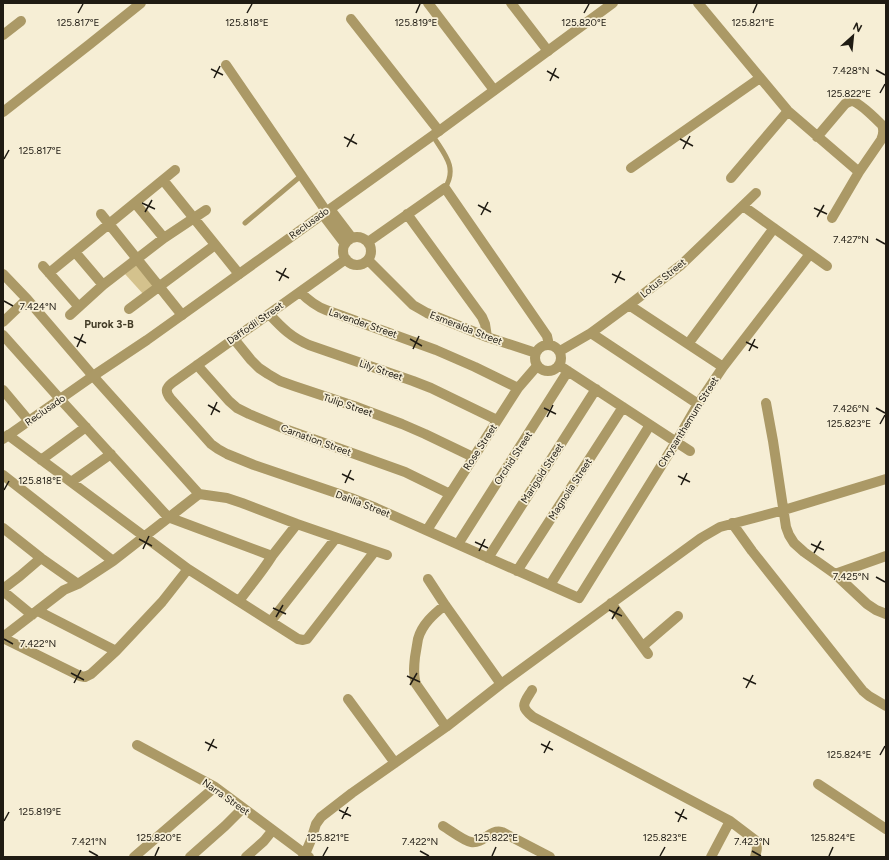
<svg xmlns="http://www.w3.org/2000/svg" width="889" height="860" viewBox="0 0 889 860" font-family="Figtree,sans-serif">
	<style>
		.pitch { fill: #d4c28d }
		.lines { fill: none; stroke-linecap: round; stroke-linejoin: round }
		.service { stroke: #ab9966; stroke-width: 5 }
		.minor { stroke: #ab9966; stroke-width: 10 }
		.tertiary { stroke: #ab9966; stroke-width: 10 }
		.ticks { fill: none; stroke: #1f1b13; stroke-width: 1.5 }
		.labels { text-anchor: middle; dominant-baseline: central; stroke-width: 3.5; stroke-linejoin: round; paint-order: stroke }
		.street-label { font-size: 10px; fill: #1f1b13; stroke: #f6eed5 }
		.neighbourhood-label { font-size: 11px; font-weight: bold; fill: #443d28; stroke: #f6eed5 }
		.ticks-label { font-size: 10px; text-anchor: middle; fill: #1f1b13; stroke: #f6eed5; stroke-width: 3.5; stroke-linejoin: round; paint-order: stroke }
	</style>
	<rect width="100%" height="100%" fill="#f6eed5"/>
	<path class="pitch" d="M138 264 156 285 144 295 125 274Z"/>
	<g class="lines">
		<path class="service" d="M433 136C444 154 458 167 445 188
			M245 223 302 175"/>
		<path class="minor" d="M428 3 494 90
			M511 3 548 51
			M698 3 788 111 859 172
			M351 19 439 131
			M3 35 21 21
			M226 65 326 211V219L345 244
			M3 112 90 44 141 3
			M817 137 845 104C847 103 848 102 851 101 858 101 876 119 882 125 884 130 884 134 881 140L859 172 832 218
			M631 168 760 78
			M731 178 788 111
			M163 180 239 274
			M135 203 164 238
			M743 206 827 266
			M326 211 333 213 352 238
			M101 214 182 315
			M407 214 482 317 485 324 487 337
			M343 251a14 14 0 1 1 28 0a14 14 0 1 1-28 0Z
			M368 242 445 188 547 336 549 345
			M75 252 103 285
			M346 259 172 383C166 388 165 391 170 398L211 444 218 449 227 454 254 465 351 498 376 508 579 598 676 442 698 404 723 367 810 254
			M368 260 413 305 427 313 487 337 536 353
			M43 266 79 307
			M49 273 175 170
			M3 274 27 299 93 376 199 494 227 498 242 503 297 524 375 551 307 639 303 640 298 639 188 569 162 602 116 651 91 674 85 677 80 676 3 638
			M300 292C308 300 315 306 326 310L436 350 475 367 518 388
			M629 305 723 367
			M129 309 215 245
			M269 314C283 329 291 337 309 345L413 381 431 388 497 420
			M70 315 103 285 164 238 206 210
			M3 322 27 299
			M591 333 698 404
			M3 335 60 399 168 517 272 556 297 524
			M234 339 251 360 259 368 268 374 280 381 294 386 354 406 402 424 425 434 473 457
			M688 344 774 228
			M535 358a13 13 0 1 1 26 0a13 13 0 1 1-26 0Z
			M560 351 591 333 629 305 681 265 756 193
			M197 365 229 401 237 408 249 414 285 429 405 472 450 494
			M560 366 690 451
			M3 390 29 421
			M766 403 773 441 786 527 789 535 794 543 804 552 835 574 867 604 876 610 886 614
			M8 435 188 569
			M41 460 86 427
			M3 475 113 561 78 584 64 590 3 637
			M71 482 111 454
			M732 523 752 551 863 691 869 696 886 706
			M3 528 41 558 78 584
			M427 530 518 388 537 366
			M458 544 568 371
			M375 551 387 555
			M488 558 596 389
			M113 561 199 494
			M517 571 623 407
			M835 574 886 556
			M428 579 445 605 501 684
			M550 585 650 425
			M3 589 20 576 41 558
			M3 591 32 615
			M239 601C250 586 262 572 272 556
			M611 603 648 654
			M445 605C434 614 422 624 418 639 417 645 416 651 415 657 414 666 413 675 416 684L446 727
			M38 611 116 651
			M271 621 336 538
			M643 646 678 616
			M532 690C524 703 519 706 533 717L730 821 755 840C758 847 757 850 755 857
			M348 699 395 763
			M137 745 215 787 309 857
			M818 784 886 829
			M443 826C450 830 464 841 471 842 484 844 489 829 502 832L550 857
			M134 857 215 787
			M190 857 225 826 243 808
			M246 857 264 841 272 831
			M303 857 305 854 311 840 316 824 321 817 352 793 446 727 501 684 701 538 720 527 784 510 886 479
			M711 857 730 821"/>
		<path class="tertiary" d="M3 439 93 376 147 340 182 315 439 131 613 3"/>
	</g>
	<path class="ticks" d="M78 13 83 4M247 13 252 4M416 13 420 4M584 13 589 4M753 13 757 4M211 69 223 75M876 70 885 75M547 71 559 78M214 78 220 66M550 81 556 68M880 93 885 84M344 137 357 144M680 139 693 146M347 147 354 134M683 149 690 136M4 159 9 150M142 203 155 209M478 205 491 212M814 208 827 214M145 212 152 200M481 215 488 202M817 217 824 205M876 239 885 244M276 271 289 278M612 274 625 280M279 281 286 268M615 283 621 271M4 301 13 306M74 337 86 343M410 339 422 346M746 342 758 348M77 347 83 334M413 349 419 336M749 351 755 339M208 405 220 412M544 408 556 414M876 408 885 413M211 415 217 402M547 417 553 405M880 424 885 415M342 474 354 480M678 476 690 482M345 483 351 470M681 485 687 473M4 490 9 481M139 539 152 546M475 542 488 548M811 544 824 550M143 549 149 536M479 551 485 539M814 553 821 541M876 577 885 582M273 608 286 614M609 610 622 616M276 617 283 605M612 619 619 607M4 639 13 644M71 673 84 680M407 676 420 682M743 678 756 684M74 683 81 670M410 685 417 673M746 688 753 675M205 742 217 748M541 744 553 750M208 751 214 739M544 753 550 741M880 755 885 746M339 810 351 816M675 812 687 819M342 819 348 807M4 821 9 812M678 822 684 809M89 851 98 856M420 851 429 856M752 851 761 856M155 856 159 847M323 856 328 847M492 856 496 847M660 856 665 847M829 856 833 847"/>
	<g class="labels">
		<g class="street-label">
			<text transform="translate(309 223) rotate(-36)">Reclusado</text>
			<text transform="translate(663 278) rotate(-39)">Lotus Street</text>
			<text transform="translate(255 323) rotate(-35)">Daffodil Street</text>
			<text transform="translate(363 323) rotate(19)">Lavender Street</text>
			<text transform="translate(466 328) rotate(21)">Esmeralda Street</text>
			<text transform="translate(381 370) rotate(19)">Lily Street</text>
			<text transform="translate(348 405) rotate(19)">Tulip Street</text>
			<text transform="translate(45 410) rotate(-35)">Reclusado</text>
			<text transform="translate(688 422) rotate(-58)">Chrysanthemum Street</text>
			<text transform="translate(316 440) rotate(20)">Carnation Street</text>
			<text transform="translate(480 447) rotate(-57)">Rose Street</text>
			<text transform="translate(513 458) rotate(-57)">Orchid Street</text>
			<text transform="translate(542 473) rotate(-57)">Marigold Street</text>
			<text transform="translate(570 489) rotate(-57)">Magnolia Street</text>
			<text transform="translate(363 504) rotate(21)">Dahlia Street</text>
			<text transform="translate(226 797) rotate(35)">Narra Street</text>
		</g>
		<g class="neighbourhood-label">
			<text x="109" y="324">Purok 3-B</text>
		</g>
	</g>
	<g class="ticks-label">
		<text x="78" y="26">125.817°E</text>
		<text x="247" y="26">125.818°E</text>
		<text x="416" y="26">125.819°E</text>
		<text x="584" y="26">125.820°E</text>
		<text x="753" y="26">125.821°E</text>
		<text x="851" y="74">7.428°N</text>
		<text x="849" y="97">125.822°E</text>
		<text x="40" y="154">125.817°E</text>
		<text x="851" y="243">7.427°N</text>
		<text x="38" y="310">7.424°N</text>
		<text x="851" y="412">7.426°N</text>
		<text x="849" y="427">125.823°E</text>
		<text x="40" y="484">125.818°E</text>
		<text x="851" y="580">7.425°N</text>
		<text x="38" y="647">7.422°N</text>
		<text x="849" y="758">125.824°E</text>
		<text x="40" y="815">125.819°E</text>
		<text x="159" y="841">125.820°E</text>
		<text x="328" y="841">125.821°E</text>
		<text x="496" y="841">125.822°E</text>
		<text x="665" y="841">125.823°E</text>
		<text x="833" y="841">125.824°E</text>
		<text x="89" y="845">7.421°N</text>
		<text x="420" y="845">7.422°N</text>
		<text x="752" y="845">7.423°N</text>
	</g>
	<rect width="889" height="860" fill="none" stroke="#1f1b13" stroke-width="8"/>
	<g transform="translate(853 36) rotate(27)" stroke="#f6eed5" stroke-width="3" paint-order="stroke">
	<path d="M0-3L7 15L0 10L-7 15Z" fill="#1f1b13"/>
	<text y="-6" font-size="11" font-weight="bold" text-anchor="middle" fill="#1f1b13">N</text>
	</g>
</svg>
